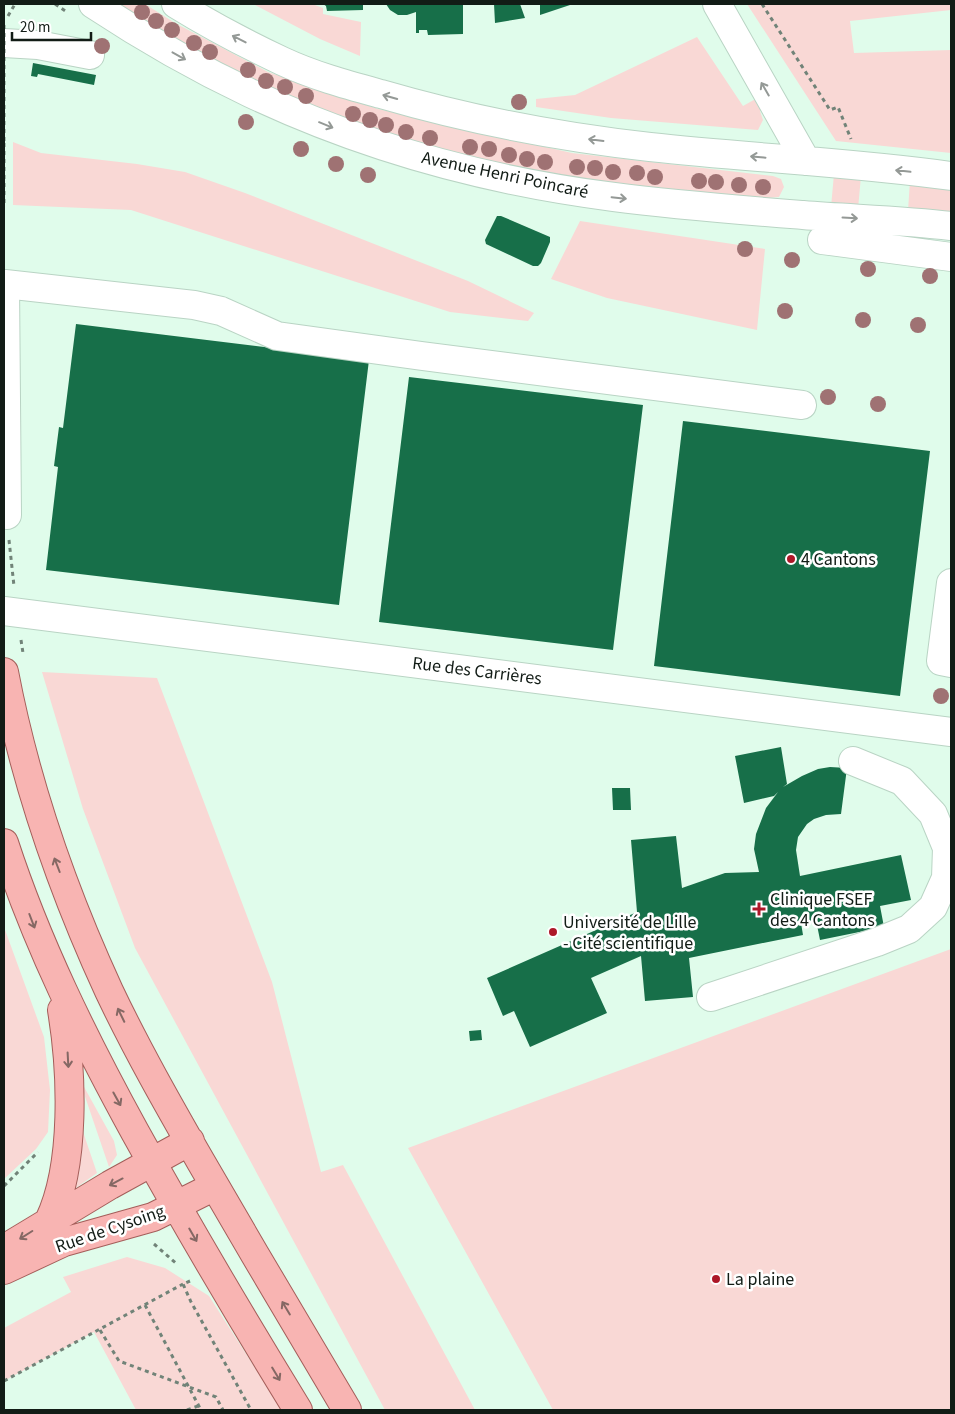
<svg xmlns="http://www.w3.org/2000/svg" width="955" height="1414" viewBox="0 0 955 1414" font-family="'Source Sans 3',sans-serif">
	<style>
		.green { fill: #f9d8d5 }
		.building { fill: #176f49 }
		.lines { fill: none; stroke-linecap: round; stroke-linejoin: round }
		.minor-casing { stroke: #b9d4c4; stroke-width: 30 }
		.major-casing { stroke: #a45e5a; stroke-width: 30 }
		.path { stroke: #718378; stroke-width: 3; stroke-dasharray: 4 4; stroke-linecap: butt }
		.minor { stroke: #fff; stroke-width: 28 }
		.major { stroke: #f8b4b2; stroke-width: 28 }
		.path-bridge { stroke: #718378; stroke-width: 3; stroke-dasharray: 4 4; stroke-linecap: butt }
		.tree { fill: #9f7273 }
		.oneway { stroke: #949996 }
		.oneway2 { stroke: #856864 }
		.poi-dot { fill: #ad1828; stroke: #fff; stroke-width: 2 }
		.labels { text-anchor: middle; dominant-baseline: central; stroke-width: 5; stroke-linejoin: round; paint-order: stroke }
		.street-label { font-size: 18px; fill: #121c16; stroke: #fff }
		.poi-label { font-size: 18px; fill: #121c16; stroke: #fff; text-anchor: start }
	</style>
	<rect width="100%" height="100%" fill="#e0fceb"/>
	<path class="green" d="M119 4H145L175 23 268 72 378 109 572 153 773 176 781 179 784 187 779 197 767 198 570 179 410 142 303 102 195 52Z
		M253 4H312L323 8V14L361 22 360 56 320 39Z
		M747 4H951V10L850 21 854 53 951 50V153L836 141Z
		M697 37 743 106 759 97 766 107 760 111 763 120 758 130 611 118 536 107V99L575 95Z
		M13 142 41 153 137 164 185 172 245 193 468 281 534 313 528 321 450 312 131 210 13 205Z
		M834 174 861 176 858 209 831 207Z
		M910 180 951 186V217L908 211Z
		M580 221 765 249 757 330 607 298 551 279Z
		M42 672 157 678 272 982 321 1172 343 1165 475 1410H385L135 948 83 809Z
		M4 927 44 1037 50 1090 48 1132 36 1149 4 1179Z
		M951 949V1410H553L408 1148Z
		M78 1076 114 1141 117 1155 109 1167Z
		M79 1120 97 1173 70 1192Z
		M127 1257 165 1268 209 1296 282 1410H136L94 1332 4 1381V1328L71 1292 63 1277Z"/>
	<path class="building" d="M323 4H363V10L327 11 326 6Z
		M386 4H463V34L428 35 427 30H419V33H416V12L407 15H398L390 10Z
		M494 4H520L525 18 495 23Z
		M540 4H573L540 15Z
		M33 63 96 75 94 85 38 74 37 77 31 76Z
		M497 216H501L550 237V242L541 263 538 266H533L486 244 485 240Z
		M76 324 369 360 339 605 46 570 58 467 54 466 59 427 63 428Z
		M409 377 643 405 613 650 379 622Z
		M683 421 930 451 900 696 654 666Z
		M781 747 787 784 783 787 802 776 818 769 830 767 847 768 841 814 826 815 814 819 807 824 798 837 796 850 800 876 901 855 911 900 880 906 884 927 820 940 816 920 801 923 803 935 689 958 693 997 645 1001 641 956 591 978 607 1013 530 1047 514 1011 503 1016 487 978 637 912 631 840 676 836 682 888 725 873 759 872 754 849 756 834 766 808 778 792 774 796 744 803 735 756Z
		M612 788H630L631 810H613Z
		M481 1030 482 1040 470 1041 469 1031Z"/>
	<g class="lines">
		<g class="minor-casing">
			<path id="minor" d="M93 4C143 37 195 67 250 93 364 147 488 181 614 197 676 205 740 210 803 215 852 219 902 220 951 226
				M176 4C210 25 246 44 282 61 314 76 348 85 381 94 470 120 559 137 650 147 750 158 852 162 951 176
				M717 4 806 161
				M4 43 38 45 90 55
				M822 240 951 257
				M7 515 5 284 194 305 221 311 277 336 422 356 802 405
				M951 583 941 661 951 663
				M4 611 951 732
				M853 761 902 781 933 814 947 848 951 847
				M711 997 877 942 909 929 933 907 946 878 947 848"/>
		</g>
		<g class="major-casing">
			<path id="major" d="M4 672C25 782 62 889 109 991 137 1050 169 1106 201 1162 249 1245 298 1328 347 1410
				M4 843C37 944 84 1039 135 1132 187 1226 242 1319 298 1410
				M49 1221C76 1165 72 1071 62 1010
				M4 1249 110 1185 190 1141
				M4 1270 64 1242 153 1217 215 1186"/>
		</g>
		<path class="path" d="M55 4 67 12
			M762 4 830 110 838 107 851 139
			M8 16 15 4
			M4 203V141
			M9 540 14 586
			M21 640 23 653
			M4 1186 38 1152
			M154 1244 178 1265
			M190 1281 183 1284 191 1302 251 1410
			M145 1305 201 1410
			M100 1330 119 1361 216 1397 223 1410
			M4 1381 183 1284
			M187 1410 198 1406"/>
		<use href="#minor" class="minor"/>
		<use href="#major" class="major"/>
		<path class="path-bridge" d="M4 141V23"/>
	</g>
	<g class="tree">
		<circle cx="142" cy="12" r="8"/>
		<circle cx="156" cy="21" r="8"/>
		<circle cx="172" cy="30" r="8"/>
		<circle cx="194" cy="43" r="8"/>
		<circle cx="102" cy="46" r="8"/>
		<circle cx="210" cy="52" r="8"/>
		<circle cx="248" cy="70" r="8"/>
		<circle cx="266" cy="81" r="8"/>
		<circle cx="285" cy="87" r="8"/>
		<circle cx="306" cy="96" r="8"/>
		<circle cx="519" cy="102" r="8"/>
		<circle cx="353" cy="114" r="8"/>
		<circle cx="370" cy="120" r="8"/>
		<circle cx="246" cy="122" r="8"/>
		<circle cx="386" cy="125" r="8"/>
		<circle cx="406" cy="132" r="8"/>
		<circle cx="430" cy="138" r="8"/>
		<circle cx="470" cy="147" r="8"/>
		<circle cx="301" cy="149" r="8"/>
		<circle cx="489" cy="149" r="8"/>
		<circle cx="509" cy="155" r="8"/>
		<circle cx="527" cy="159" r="8"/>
		<circle cx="545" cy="162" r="8"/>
		<circle cx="336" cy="164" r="8"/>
		<circle cx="577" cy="167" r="8"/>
		<circle cx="595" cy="168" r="8"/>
		<circle cx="613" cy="172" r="8"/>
		<circle cx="637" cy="173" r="8"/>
		<circle cx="368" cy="175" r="8"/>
		<circle cx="655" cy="177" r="8"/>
		<circle cx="699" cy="181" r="8"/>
		<circle cx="716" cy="182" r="8"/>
		<circle cx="739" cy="185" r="8"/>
		<circle cx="763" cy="187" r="8"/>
		<circle cx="745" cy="249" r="8"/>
		<circle cx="792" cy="260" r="8"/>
		<circle cx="868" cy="269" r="8"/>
		<circle cx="930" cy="276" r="8"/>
		<circle cx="785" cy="311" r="8"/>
		<circle cx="863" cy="320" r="8"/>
		<circle cx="918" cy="325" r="8"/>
		<circle cx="828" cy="397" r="8"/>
		<circle cx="878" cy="404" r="8"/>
		<circle cx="941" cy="696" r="8"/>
	</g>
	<defs><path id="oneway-shaft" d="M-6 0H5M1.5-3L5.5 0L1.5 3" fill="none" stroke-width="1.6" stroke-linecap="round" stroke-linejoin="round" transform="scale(1.25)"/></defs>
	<g class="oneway">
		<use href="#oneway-shaft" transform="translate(239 39) rotate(-153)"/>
		<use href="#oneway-shaft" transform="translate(179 56) rotate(29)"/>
		<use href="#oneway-shaft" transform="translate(765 89) rotate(-120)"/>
		<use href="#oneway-shaft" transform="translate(390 97) rotate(-164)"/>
		<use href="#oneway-shaft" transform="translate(326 125) rotate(22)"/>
		<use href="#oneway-shaft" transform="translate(596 140) rotate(-173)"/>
		<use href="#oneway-shaft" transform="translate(758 157) rotate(-175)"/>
		<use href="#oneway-shaft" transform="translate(903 171) rotate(-174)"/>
		<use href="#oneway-shaft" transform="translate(619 198) rotate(6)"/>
		<use href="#oneway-shaft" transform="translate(850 218) rotate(3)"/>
	</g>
	<g class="oneway2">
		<use href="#oneway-shaft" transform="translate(57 865) rotate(-111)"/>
		<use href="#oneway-shaft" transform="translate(32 921) rotate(69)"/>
		<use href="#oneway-shaft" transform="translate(121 1015) rotate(-116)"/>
		<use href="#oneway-shaft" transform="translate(68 1060) rotate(87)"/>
		<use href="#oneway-shaft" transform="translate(117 1099) rotate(61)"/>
		<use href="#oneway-shaft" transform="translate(116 1182) rotate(152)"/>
		<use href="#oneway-shaft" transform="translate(26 1235) rotate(148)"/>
		<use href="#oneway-shaft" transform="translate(193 1235) rotate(60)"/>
		<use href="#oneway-shaft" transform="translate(286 1308) rotate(-121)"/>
		<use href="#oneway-shaft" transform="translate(276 1374) rotate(59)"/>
	</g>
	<g class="poi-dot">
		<circle cx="791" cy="559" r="5"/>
		<path d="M756.5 901.5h5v5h5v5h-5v5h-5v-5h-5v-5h5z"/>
		<circle cx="553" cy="932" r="5"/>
		<circle cx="716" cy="1279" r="5"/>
	</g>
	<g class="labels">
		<g class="street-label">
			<text transform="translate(505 175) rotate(12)">Avenue Henri Poincaré</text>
			<text transform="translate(477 671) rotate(7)">Rue des Carrières</text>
			<text transform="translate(110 1229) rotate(-19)">Rue de Cysoing</text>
		</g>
		<g class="poi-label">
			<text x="801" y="559">4 Cantons</text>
			<text x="770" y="899">Clinique FSEF<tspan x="770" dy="21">des 4 Cantons</tspan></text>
			<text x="563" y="922">Université de Lille<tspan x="563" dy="21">‐ Cité scientifique</tspan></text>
			<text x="726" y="1279">La plaine</text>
		</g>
	</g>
	<rect width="955" height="1414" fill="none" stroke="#121c16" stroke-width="10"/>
	<path d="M12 32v8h79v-8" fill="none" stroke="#121c16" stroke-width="2.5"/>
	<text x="20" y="32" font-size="15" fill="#121c16" stroke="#ffffff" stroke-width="4" paint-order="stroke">20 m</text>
</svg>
